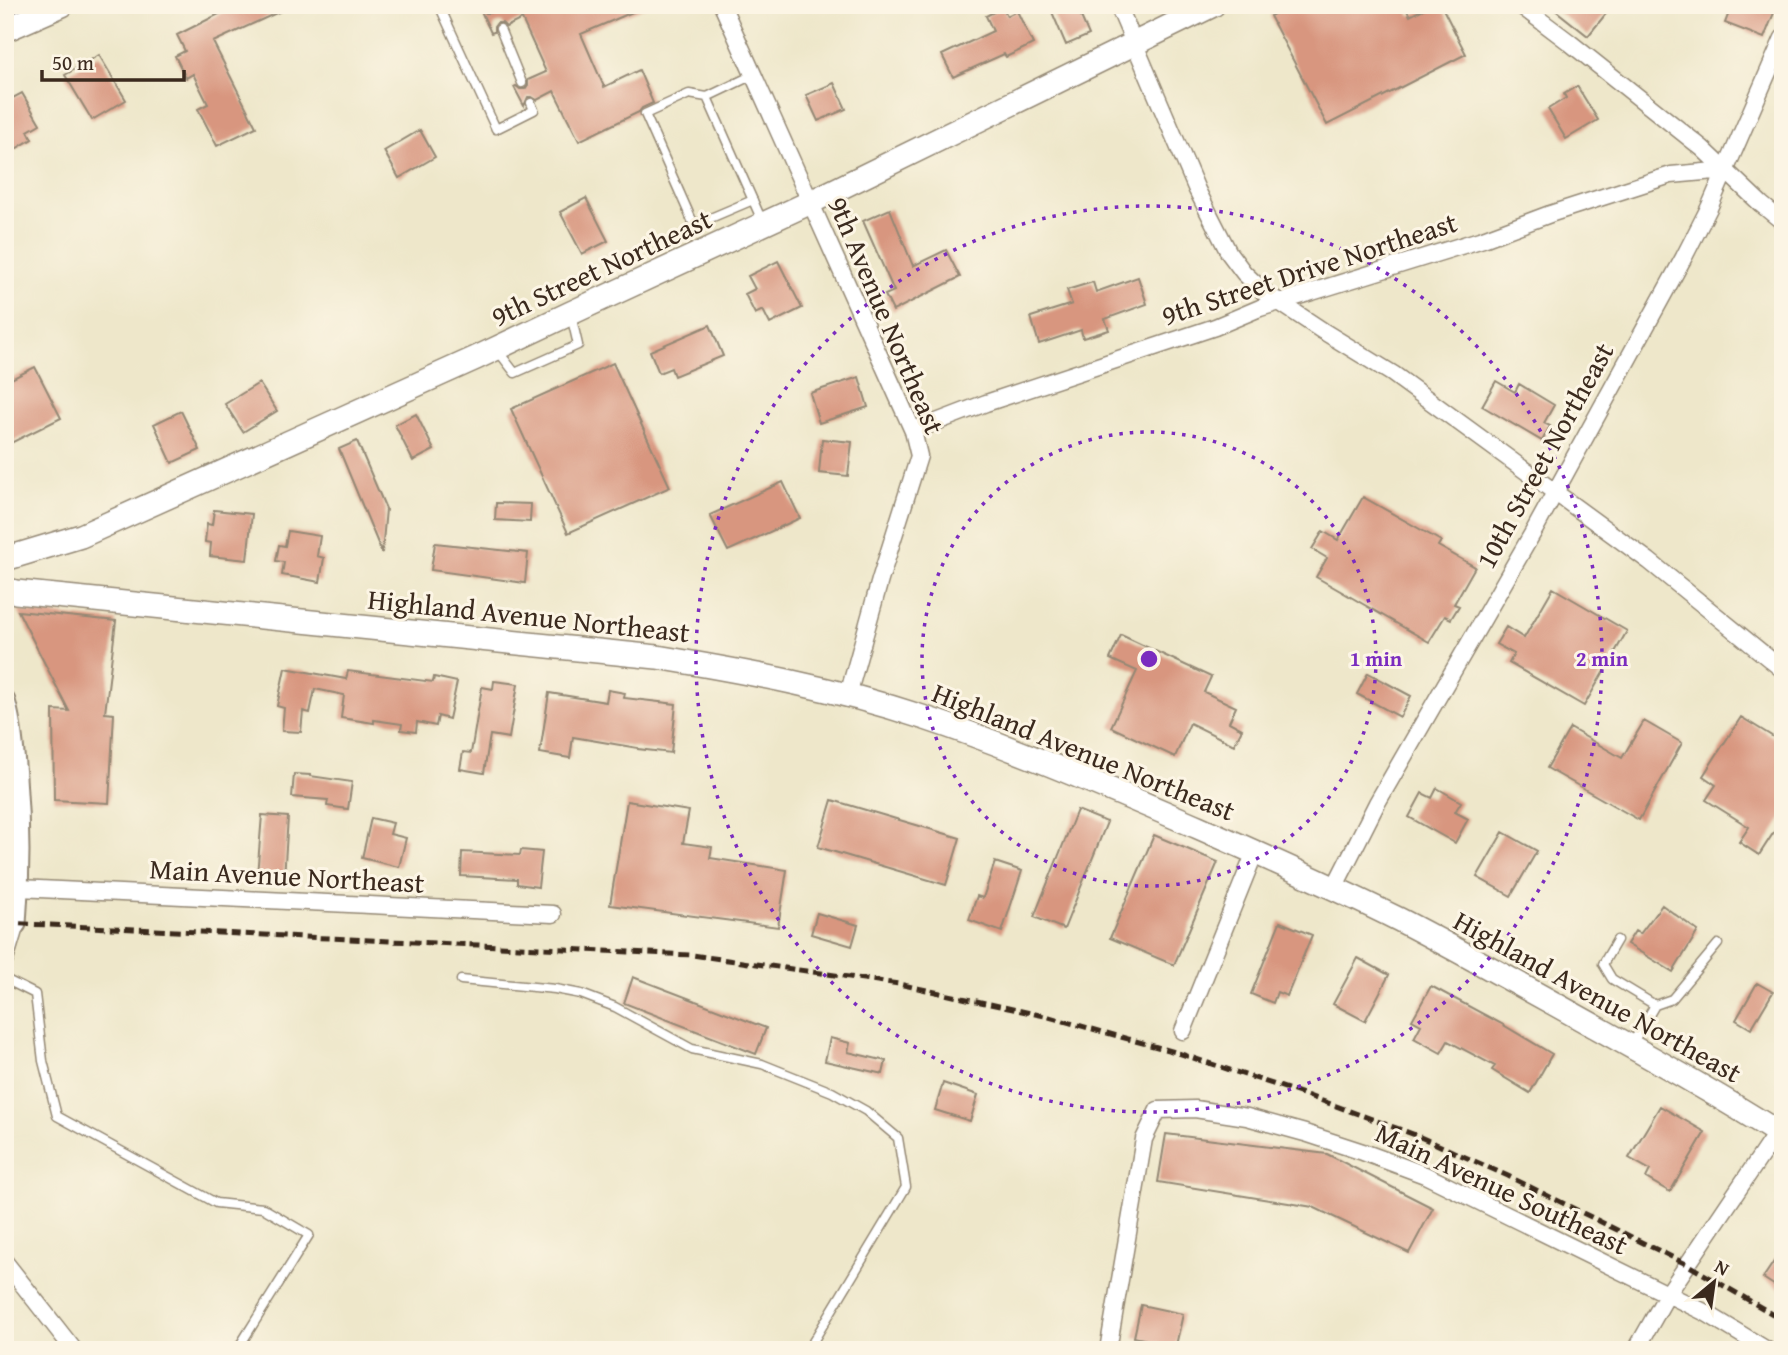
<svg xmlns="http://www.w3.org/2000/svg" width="1788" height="1355" viewBox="0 0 1788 1355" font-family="'Gentium Book Plus',serif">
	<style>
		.building { fill: #d8967f }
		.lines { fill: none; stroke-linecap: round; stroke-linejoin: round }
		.service-casing { stroke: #948874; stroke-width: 11 }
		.minor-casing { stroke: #948874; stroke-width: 19 }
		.tertiary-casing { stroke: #948874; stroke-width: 23 }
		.secondary-casing { stroke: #948874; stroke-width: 26 }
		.service { stroke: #fff; stroke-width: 8 }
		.minor { stroke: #fff; stroke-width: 16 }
		.tertiary { stroke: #fff; stroke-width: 19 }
		.secondary { stroke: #fff; stroke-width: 23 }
		.rail { stroke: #3b2a1e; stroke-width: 5; stroke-dasharray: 10 5; stroke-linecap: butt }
		.ring { fill: none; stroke: #7b2cbf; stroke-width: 3.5; stroke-dasharray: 3.5 7 }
		.labels { text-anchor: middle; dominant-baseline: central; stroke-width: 6; stroke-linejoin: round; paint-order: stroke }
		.street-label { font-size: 28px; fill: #3b2a1e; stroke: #fcf5e5 }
		.centre { fill: #7b2cbf; stroke: #fcf5e5; stroke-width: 3.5 }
		.ring-label { font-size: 21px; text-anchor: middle; font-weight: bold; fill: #7b2cbf; stroke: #fcf5e5; stroke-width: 6; stroke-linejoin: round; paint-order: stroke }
	</style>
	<rect width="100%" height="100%" fill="#fcf5e5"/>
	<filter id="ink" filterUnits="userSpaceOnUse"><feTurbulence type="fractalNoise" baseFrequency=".0143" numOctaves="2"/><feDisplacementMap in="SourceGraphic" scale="14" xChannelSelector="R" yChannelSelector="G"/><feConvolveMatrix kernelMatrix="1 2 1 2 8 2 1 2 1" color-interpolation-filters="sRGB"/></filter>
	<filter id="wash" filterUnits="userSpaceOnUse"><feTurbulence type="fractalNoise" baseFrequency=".00686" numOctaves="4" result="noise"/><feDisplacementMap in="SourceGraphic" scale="28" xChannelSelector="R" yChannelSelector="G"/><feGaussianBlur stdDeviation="1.57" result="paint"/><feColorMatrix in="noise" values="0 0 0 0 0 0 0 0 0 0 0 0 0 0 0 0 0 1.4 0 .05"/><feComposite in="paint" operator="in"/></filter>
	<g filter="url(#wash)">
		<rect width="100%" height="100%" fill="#eee7ca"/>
		<g id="blocks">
			<path class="building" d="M222 5H294L213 42 256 127 217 146 198 109 208 104 193 74 186 78 175 56 185 51 177 35 225 11Z
				M495 5H649L581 34 604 87 639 70 653 103 642 108 639 112 579 141 554 91 537 100 532 97H528L524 106 514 87 516 86 520 89H525L528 85V80L546 72 522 19 506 27 502 23H497L494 27V32L491 33 481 11 483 10 486 13H491L495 10Z
				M1049 5H1076L1089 35 1066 45Z
				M1291 5H1404L1410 16 1431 5H1441L1466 54 1327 125 1270 16Z
				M1549 5H1613L1588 36Z
				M1732 5H1777L1764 38 1725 23Z
				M1003 7 1007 16 1017 11 1033 44 1006 57 1004 54 953 77 942 55 993 31 986 16Z
				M99 55 126 100 92 120 65 75Z
				M834 83 846 109 818 121 806 95Z
				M1577 86 1598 120 1566 139 1548 109 1566 98 1564 94Z
				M22 93 40 124 28 131 32 139 12 151 5 139V102Z
				M420 130 435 157 399 178 384 151Z
				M586 198 608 241 582 254 560 212Z
				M890 209 913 266 946 250 960 277 893 311 885 295 894 291 863 221Z
				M778 261 802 308 770 324 763 310 755 314 745 294 755 289 748 276Z
				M1138 277 1147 304 1105 319 1109 330 1083 338 1081 330 1039 344 1031 317 1072 304 1067 290 1093 282 1096 292Z
				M710 325 723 356 674 376 671 368 659 373 650 351Z
				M613 363 670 487 568 533 511 409Z
				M35 367 61 418 5 446V382Z
				M859 377 868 407 819 423 810 393Z
				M1496 381 1515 392 1519 384 1554 405 1544 423 1550 426 1542 441 1482 406Z
				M259 383 277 411 243 432 225 404Z
				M181 411 200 450 172 463 154 424Z
				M416 414 434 450 413 461 395 425Z
				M822 439 852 442 848 476 819 473Z
				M357 441 386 509 382 553 339 449Z
				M783 482 800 518 728 551 710 515Z
				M1363 497 1441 541 1438 546 1475 567 1454 604 1459 606 1451 619 1445 616 1429 642 1316 577 1327 558 1312 549 1323 531 1338 540Z
				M496 503 531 504 530 522 495 520Z
				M214 510 252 514 247 560 210 556 211 543 205 542 207 524 212 525Z
				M288 531 320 536 317 556 324 558 320 582 282 575 284 562 276 561 279 545 285 546Z
				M435 543 528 553 525 583 431 570Z
				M1553 588 1627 631 1584 706 1509 663 1514 654 1496 644 1506 627 1524 638Z
				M18 611 116 621 105 713 114 714 109 803 54 800 53 710 69 711Z
				M1121 635 1211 677 1204 692 1236 707 1229 722 1242 729 1234 745 1190 723 1175 757 1111 727 1137 671 1110 659Z
				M285 668 346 679 348 671 433 682 434 677 457 682 449 719 438 716 436 726 417 722 416 732 401 730 402 724 374 720V723L341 718 344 695 315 689 310 713 303 711 301 732 282 731 284 708 277 706Z
				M1368 673 1411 696 1400 717 1357 694Z
				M494 681 518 684 509 738 490 735 484 773 460 769 463 752 471 753 482 687 493 689Z
				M608 690 625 693 624 698 676 704 671 753 638 749V748L573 737 570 758 540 753 549 693 606 702Z
				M1741 717 1783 743V818L1759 855 1739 842 1749 827 1706 800 1716 785 1703 776Z
				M1644 721 1682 743 1639 820 1547 768 1570 728 1622 758Z
				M294 774 310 775V776L352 782 348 809 327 806 328 800 292 797Z
				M1437 788 1461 802 1455 812 1468 819 1455 843 1409 817 1422 793 1432 798Z
				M832 800 960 838 946 885 818 847Z
				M627 801 689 811 683 843 712 847 710 858 787 870 778 927 610 905Z
				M1077 810 1107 822 1064 929 1034 917Z
				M262 815 288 817 284 878 257 876Z
				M371 818 393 823 390 834 406 838 399 867 362 858Z
				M1503 832 1537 851 1511 896 1477 877Z
				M1154 835 1218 862 1174 965 1110 938Z
				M521 850 542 852 538 887 517 884V879L461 876 462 852 520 855Z
				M995 862 1022 871 1002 932 969 920 977 896 983 898Z
				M1662 905 1698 931 1673 972 1627 944 1635 931 1640 934Z
				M817 913 858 925 852 946 811 934Z
				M1280 922 1312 935 1287 996 1277 992 1273 1003 1251 994Z
				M1358 958 1389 975 1365 1021 1333 1004Z
				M633 977 766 1028 756 1054 624 1003Z
				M1757 983 1773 992 1751 1029 1736 1020Z
				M1431 986 1500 1023 1552 1054 1530 1093 1492 1070 1495 1066 1448 1041 1441 1053 1414 1038 1421 1025 1412 1020Z
				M830 1038 850 1043 848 1052 886 1061 883 1074 825 1061Z
				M943 1083 978 1095 970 1121 935 1110Z
				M1660 1106 1705 1132 1670 1192 1646 1178 1650 1170 1629 1158Z
				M1166 1134 1327 1154 1433 1208 1409 1253 1313 1207 1158 1182Z
				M1783 1248V1291L1763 1278Z
				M1141 1305 1183 1314 1175 1350H1159L1161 1343 1134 1337Z"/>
		</g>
	</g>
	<g filter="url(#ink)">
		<use href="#blocks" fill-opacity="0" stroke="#948874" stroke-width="2"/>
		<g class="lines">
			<g class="service-casing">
				<path id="service" d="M439 5 496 129 534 110 531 103
					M488 5 489 7
					M500 29 522 83
					M753 75 707 97 763 223
					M707 97 689 94 645 114 694 225 753 200
					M498 351 515 373 578 345 571 315
					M1617 940 1603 964 1612 979 1655 1005 1632 1044
					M5 979 35 994 43 1061 57 1116 216 1203 263 1208 309 1235 237 1350
					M461 980 555 989 581 994 615 1007 692 1049 762 1064 832 1092 866 1111 898 1138 906 1187 808 1350
					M1655 1005 1672 999 1718 944"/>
			</g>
			<g class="minor-casing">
				<path id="minor" d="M722 5 913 431 919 456 880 580 848 695
					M1118 5 1197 190 1229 253 1244 273 1264 292 1323 331 1393 374 1649 561 1783 670
					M1520 5 1569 42 1702 148 1761 204 1783 222
					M913 431 986 403 1215 327 1260 308 1483 239 1550 214 1671 175 1726 170
					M19 888 553 914
					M1334 888 1377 803 1535 529 1684 257 1709 208 1783 38
					M5 960 16 924
					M1183 1031 1255 852
					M5 1262 74 1350
					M1108 1350 1144 1139 1158 1110 1195 1109 1247 1117 1305 1133 1363 1152 1425 1175 1706 1313 1767 1350
					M1636 1350 1667 1295 1781 1126"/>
			</g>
			<g class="tertiary-casing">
				<path id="tertiary" d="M5 701C12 725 14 752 16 777 20 826 20 875 16 924"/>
			</g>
			<g class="secondary-casing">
				<path id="secondary" d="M5 30 62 5
					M5 559 81 536 476 358 571 313 811 202 1213 5
					M5 589 16 592 657 657C747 672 835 688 922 717 1016 748 1107 788 1198 827 1266 857 1334 887 1400 920 1466 954 1531 991 1596 1027 1659 1062 1722 1097 1783 1136"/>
			</g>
			<use href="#service" class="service"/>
			<use href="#minor" class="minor"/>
			<use href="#tertiary" class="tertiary"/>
			<use href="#secondary" class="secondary"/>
			<path class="rail" d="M5 923 692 955 899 984 1049 1017 1175 1052 1306 1095 1418 1136 1508 1176 1688 1265 1783 1320"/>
		</g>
	</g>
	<g class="ring">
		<circle cx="1149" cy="659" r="227"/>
		<circle cx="1149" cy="659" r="453"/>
	</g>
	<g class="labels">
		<g class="street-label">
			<text transform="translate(601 267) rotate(-25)">9th Street Northeast</text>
			<text transform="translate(1309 268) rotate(-18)">9th Street Drive Northeast</text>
			<text transform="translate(887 315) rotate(67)">9th Avenue Northeast</text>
			<text transform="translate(1544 455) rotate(-61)">10th Street Northeast</text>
			<text transform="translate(529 615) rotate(6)">Highland Avenue Northeast</text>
			<text transform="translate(1084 751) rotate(22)">Highland Avenue Northeast</text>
			<text transform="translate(287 875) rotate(3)">Main Avenue Northeast</text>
			<text transform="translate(1598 996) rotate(29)">Highland Avenue Northeast</text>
			<text transform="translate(1502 1188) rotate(25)">Main Avenue Southeast</text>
		</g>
	</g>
	<circle cx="1149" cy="659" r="10" class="centre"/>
	<g class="ring-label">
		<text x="1376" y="666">1 min</text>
		<text x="1602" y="666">2 min</text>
	</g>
	<rect width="1788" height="1355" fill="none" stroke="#fcf5e5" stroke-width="28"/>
	<g transform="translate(1714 1282) rotate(29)" stroke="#fcf5e5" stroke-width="5" paint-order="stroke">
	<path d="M0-5L12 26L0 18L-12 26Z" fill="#3b2a1e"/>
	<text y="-10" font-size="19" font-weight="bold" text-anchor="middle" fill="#3b2a1e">N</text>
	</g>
	<path d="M42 70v10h142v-10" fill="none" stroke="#3b2a1e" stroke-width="3.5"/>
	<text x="52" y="70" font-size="21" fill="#3b2a1e" stroke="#fcf5e5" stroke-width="5" paint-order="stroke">50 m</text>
</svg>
